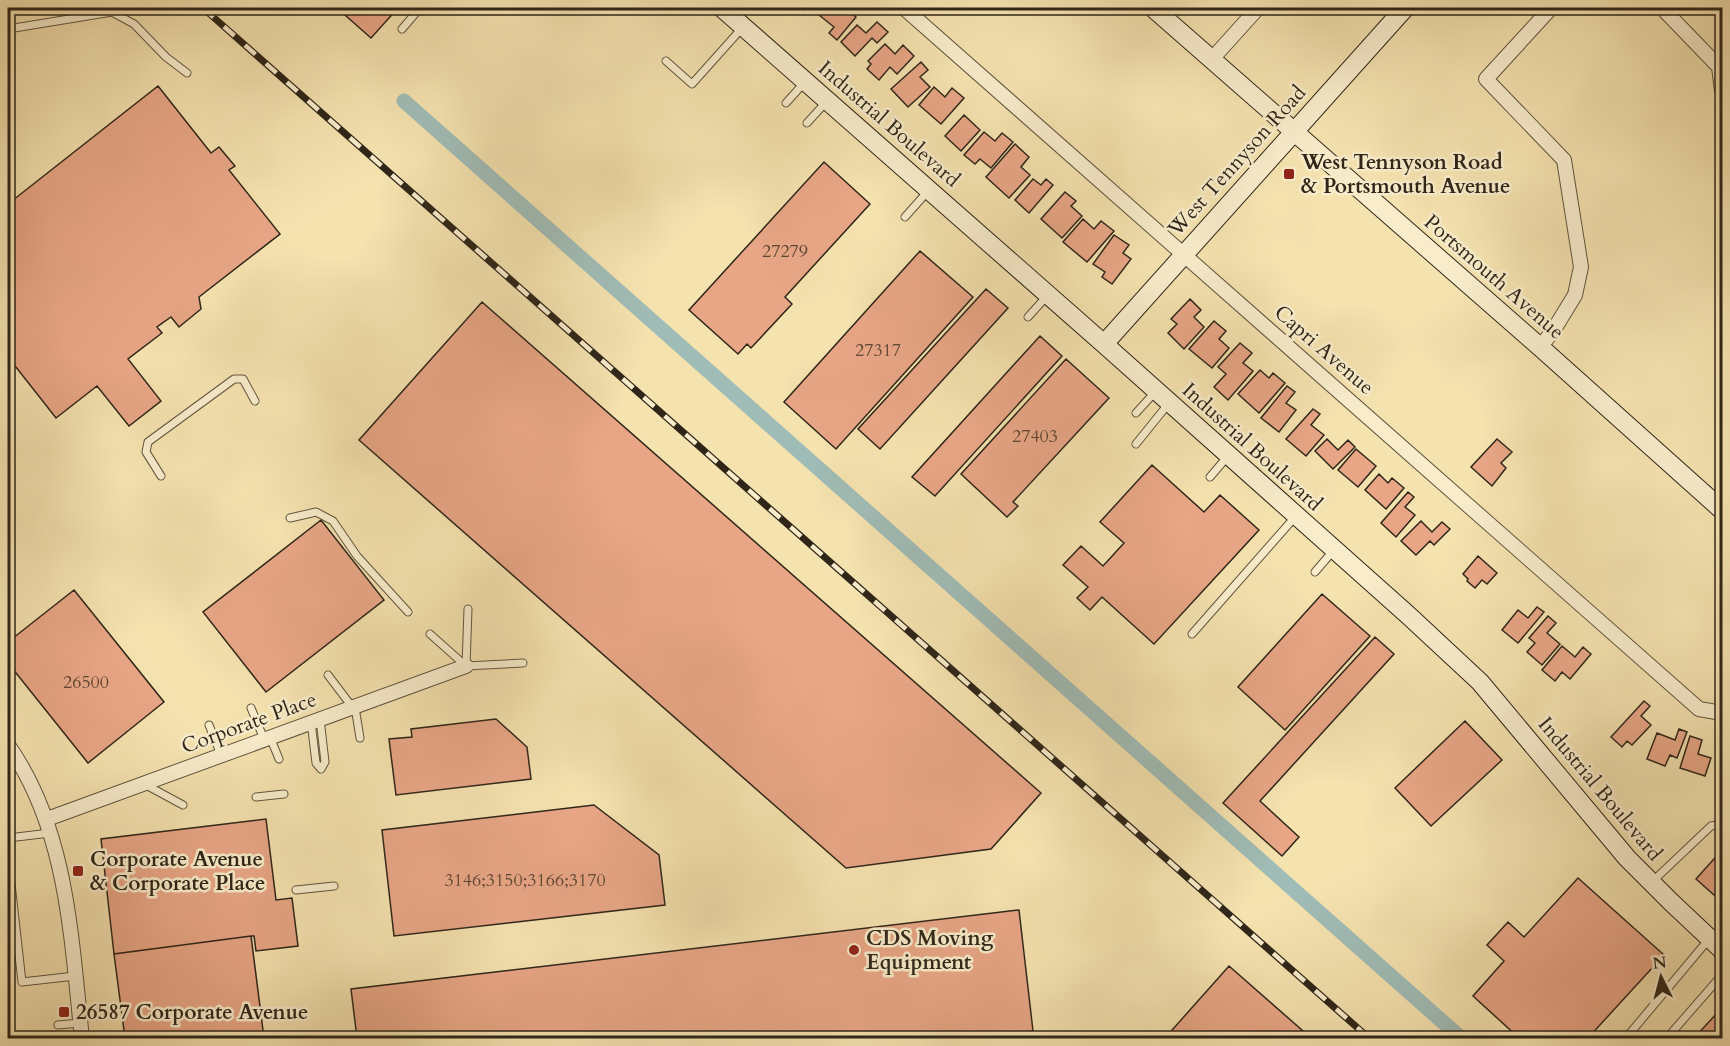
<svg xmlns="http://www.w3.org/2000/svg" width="1730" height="1046" viewBox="0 0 1730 1046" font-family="Cardo,serif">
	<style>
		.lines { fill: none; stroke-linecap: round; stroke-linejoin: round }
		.canal { stroke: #a0bcb6; stroke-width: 15 }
		.building { fill: #e8a686; stroke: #2f2619; stroke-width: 1.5 }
		.lane-casing { stroke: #60553e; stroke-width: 9 }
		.street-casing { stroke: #60553e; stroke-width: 16 }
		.secondary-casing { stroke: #2f2619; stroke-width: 20 }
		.lane { stroke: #f8eccb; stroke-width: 7 }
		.street { stroke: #f8eccb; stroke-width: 14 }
		.secondary { stroke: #f8eccb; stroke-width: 18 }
		.rail-casing { stroke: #2f2619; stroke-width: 7 }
		.rail { stroke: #f8eccb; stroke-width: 4.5; stroke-dasharray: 14; stroke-linecap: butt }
		.poi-dot { fill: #8f2418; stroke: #f8eccb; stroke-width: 2 }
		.labels { text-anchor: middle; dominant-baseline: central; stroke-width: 5; stroke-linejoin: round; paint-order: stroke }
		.number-label { font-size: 18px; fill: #5d4634 }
		.street-label { font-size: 21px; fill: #2f2619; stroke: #f8eccb }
		.poi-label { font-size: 21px; font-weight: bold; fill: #2f2619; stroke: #f8eccb; text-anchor: start }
	</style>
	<rect width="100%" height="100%" fill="#f4e2af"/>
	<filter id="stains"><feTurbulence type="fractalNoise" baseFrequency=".00333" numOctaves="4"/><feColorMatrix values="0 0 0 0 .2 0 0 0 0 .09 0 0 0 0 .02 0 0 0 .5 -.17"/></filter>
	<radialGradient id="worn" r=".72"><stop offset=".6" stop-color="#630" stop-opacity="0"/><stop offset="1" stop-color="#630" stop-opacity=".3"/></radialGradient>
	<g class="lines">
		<path class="canal" d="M404 101 1461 1038"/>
	</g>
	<path class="building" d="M337 8H398L371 38Z
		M796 8H818L814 12 810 9 805 15Z
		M826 8H847L846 9 856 17 837 40 829 33 834 27 819 15Z
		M877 22 888 32 877 43 872 38 855 56 841 42 857 25 866 33Z
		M885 44 895 54 903 45 914 56 897 74 890 67 879 80 867 69 871 64 868 61Z
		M921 62 928 70 920 77 930 87 908 107 891 89Z
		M158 86 211 153 219 147 235 166 229 170 280 234 199 297 201 309 179 327 171 317 157 327 162 333 128 359 161 401 129 426 97 386 56 418 8 357V204Z
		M934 87 945 97 952 88 964 98 941 124 919 105Z
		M964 115 980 130 961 151 945 136Z
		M984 132 995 141 1002 133 1013 142 991 168 980 159 975 164 964 155Z
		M1015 144 1029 157 1021 167 1030 175 1009 198 986 177Z
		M824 162 870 204 785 297 792 304 751 348 747 344 738 354 689 310Z
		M1033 179 1041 185 1046 179 1053 185 1029 213 1015 200Z
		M1065 192 1076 201 1071 206 1082 216 1062 238 1041 219Z
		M1083 219 1094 229 1101 221 1114 231 1087 262 1063 242Z
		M1114 235 1129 245 1123 253 1131 259 1112 284 1102 277 1105 272 1093 264Z
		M920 251 973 297 836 449 784 402Z
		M986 289 1008 308 880 449 858 429Z
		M1190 299 1201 310 1194 317 1204 327 1184 349 1168 333 1177 324 1171 319Z
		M482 302 1041 793 991 849 846 868 359 440Z
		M1214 321 1226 331 1219 339 1229 348 1212 368 1189 349Z
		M1040 336 1062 356 935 496 912 477Z
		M1240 343 1252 353 1243 363 1253 371 1228 400 1214 387 1226 374 1218 367Z
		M1066 359 1109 398 1013 502 1018 506 1007 517 961 474Z
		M1260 370 1269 378 1273 373 1285 383 1259 413 1238 394Z
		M1287 386 1295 392 1286 403 1296 410 1279 432 1261 418Z
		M1313 409 1320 414 1311 425 1324 435 1306 456 1286 439Z
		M1327 439 1338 450 1348 440 1355 447 1333 469 1315 451Z
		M1497 439 1512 452 1501 463 1506 468 1492 486 1471 467Z
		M1356 449 1376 466 1358 487 1338 470Z
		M1152 465 1204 512 1220 495 1259 530 1154 644 1102 597 1090 610 1077 598 1088 587 1063 565 1081 546 1103 566 1124 543 1100 522Z
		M1379 474 1388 483 1392 478 1404 488 1386 509 1365 490Z
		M1408 492 1414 497 1405 507 1415 515 1396 537 1381 523Z
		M321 520 384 600 266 692 203 612Z
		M1421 521 1432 532 1442 522 1450 529 1434 545 1430 541 1416 555 1401 541Z
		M1478 556 1497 573 1487 584 1482 580 1475 588 1467 581 1468 579 1463 574Z
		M74 590 164 702 88 763 8 663V642Z
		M1322 594 1370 636 1285 730 1238 687Z
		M1537 607 1544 612 1518 643 1502 630 1518 610 1528 618Z
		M1548 616 1556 623 1547 633 1560 644 1542 665 1527 652 1535 643 1529 638Z
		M1375 637 1394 654 1260 801 1299 837 1282 856 1223 803Z
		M1562 646 1575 657 1583 647 1591 654 1570 679 1562 672 1555 681 1542 670Z
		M1644 701 1650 706 1641 716 1651 725 1632 745 1627 741 1622 747 1611 737Z
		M496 719 527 747 531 779 396 795 389 739 412 737 411 729Z
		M1465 721 1502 760 1431 826 1395 788Z
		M1679 729 1687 732 1677 758 1670 755 1665 766 1647 759 1657 733 1675 740Z
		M1690 736 1702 740 1698 754 1711 758 1705 776 1680 768Z
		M594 805 659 855 665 905 394 936 382 830Z
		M266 819 276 900 292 898 298 946 256 951 254 936H251L114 954 101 839Z
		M1722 850V902L1696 879Z
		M1578 878 1664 955 1588 1038H1519L1473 996 1504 961 1487 945 1508 922 1524 937Z
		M1019 910 1033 1031 972 1038H357L351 989Z
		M251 936 264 1038H125L114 954Z
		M1229 966 1311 1038H1165Z
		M1719 1011 1722 1014V1038H1694Z
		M37 1033 38 1038H8V1037Z"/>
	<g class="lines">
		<g class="lane-casing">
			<path id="lane" d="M8 29 112 12 134 24 166 57 187 73
				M402 29 420 8
				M666 61 692 84 743 27
				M786 103 804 83
				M807 123 828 100
				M905 217 929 190
				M1028 317 1047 296
				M1136 413 1156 391
				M1136 444 1169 403
				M161 476 146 452 148 442 234 379H243L255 401
				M1210 477 1228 456
				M290 518 316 512 333 521 357 556 408 612
				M1315 572 1333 551
				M430 634 466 666 523 663
				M1192 634 1295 517
				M466 666 468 609
				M328 675 353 708
				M355 707 360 738
				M251 708 264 739
				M320 719 325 762 321 769
				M311 722 316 763 321 769
				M209 725 221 755
				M270 737 279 759
				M146 785 183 805
				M256 797 284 794
				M8 838 50 833
				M8 857 22 982 75 976
				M1653 881 1711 826 1722 824
				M296 890 334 886
				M58 1025 80 1023
				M1626 1038 1709 939
				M1667 1038 1722 975"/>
		</g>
		<g class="street-casing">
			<path id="street" d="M904 8 1699 709 1722 713
				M1662 8 1719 67 1722 91
				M1212 59 1258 8
				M1540 347 1553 331 1575 295 1581 267 1564 160 1486 79 1551 8
				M8 745C68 831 71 938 82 1038
				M47 819 466 666"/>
		</g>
		<g class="secondary-casing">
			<path id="secondary" d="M722 8 1104 344 1408 615 1480 682 1627 858 1671 902 1722 950
				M1153 8 1540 347 1722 510
				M1104 344 1405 8"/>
		</g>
		<use href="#lane" class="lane"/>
		<use href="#street" class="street"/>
		<use href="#secondary" class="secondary"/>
		<g class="rail-casing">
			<path id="rail" d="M203 8 1369 1038"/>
		</g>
		<use href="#rail" class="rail"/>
	</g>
	<g class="poi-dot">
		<rect x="1283" y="168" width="12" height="12" rx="3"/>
		<rect x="72" y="865" width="12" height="12" rx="3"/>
		<circle cx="854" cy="950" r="6"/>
		<rect x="58" y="1006" width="12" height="12" rx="3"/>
	</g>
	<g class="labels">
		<g class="number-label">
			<text x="785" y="251">27279</text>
			<text x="878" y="350">27317</text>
			<text x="1035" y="436">27403</text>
			<text x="86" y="682">26500</text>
			<text x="525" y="880">3146;3150;3166;3170</text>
		</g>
		<g class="street-label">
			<text transform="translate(889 124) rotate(41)">Industrial Boulevard</text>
			<text transform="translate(1237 161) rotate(-48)">West Tennyson Road</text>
			<text transform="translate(1494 277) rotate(41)">Portsmouth Avenue</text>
			<text transform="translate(1324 350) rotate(41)">Capri Avenue</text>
			<text transform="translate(1252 447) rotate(42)">Industrial Boulevard</text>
			<text transform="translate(249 723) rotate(-20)">Corporate Place</text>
			<text transform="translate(1600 789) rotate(50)">Industrial Boulevard</text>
		</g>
		<g class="poi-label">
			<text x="1301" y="162">West Tennyson Road<tspan x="1301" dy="24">&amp; Portsmouth Avenue</tspan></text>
			<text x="90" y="859">Corporate Avenue<tspan x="90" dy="24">&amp; Corporate Place</tspan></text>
			<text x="866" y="938">CDS Moving<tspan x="866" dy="24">Equipment</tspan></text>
			<text x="76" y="1012">26587 Corporate Avenue</text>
		</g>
	</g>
	<rect width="1730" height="1046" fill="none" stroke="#f4e2af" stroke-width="30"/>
	<rect x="9" y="9" width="1712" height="1028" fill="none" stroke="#2f2619" stroke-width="3"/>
	<rect x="15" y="15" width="1700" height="1016" fill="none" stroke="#2f2619" stroke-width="1.5"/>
	<g transform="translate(1661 977) rotate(354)" stroke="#f8eccb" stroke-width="4.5" paint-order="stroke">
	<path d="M0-4.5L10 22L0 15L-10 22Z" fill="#2f2619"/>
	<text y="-9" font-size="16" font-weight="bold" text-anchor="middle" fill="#2f2619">N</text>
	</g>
	<rect width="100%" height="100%" filter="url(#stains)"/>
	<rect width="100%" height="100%" fill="url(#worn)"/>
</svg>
